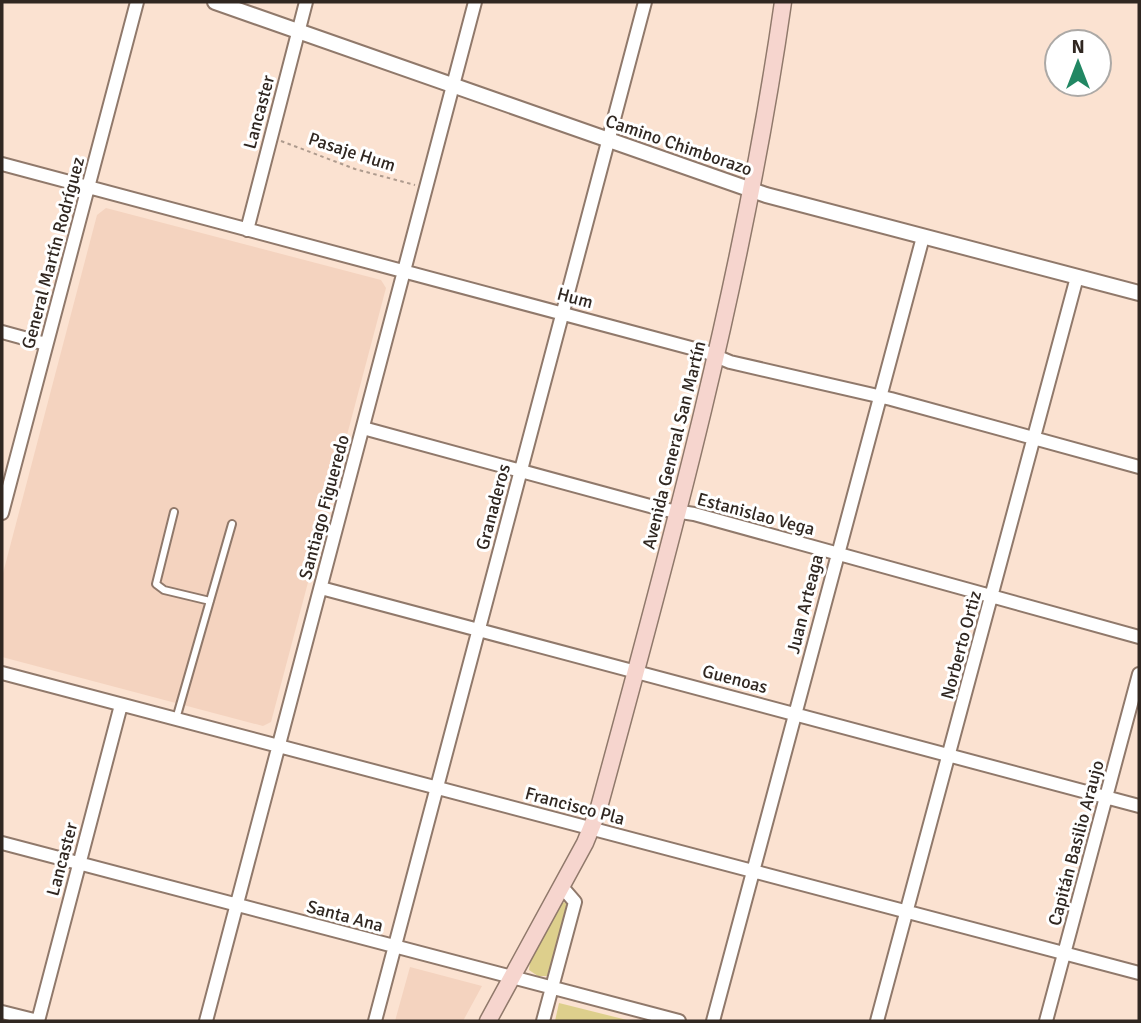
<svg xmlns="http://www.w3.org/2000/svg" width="1141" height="1023" viewBox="0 0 1141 1023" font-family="Signika,sans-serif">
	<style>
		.built { fill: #f4d3bf }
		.grass { fill: #ddcf8c }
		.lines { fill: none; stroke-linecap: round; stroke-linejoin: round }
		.service-casing { stroke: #90796b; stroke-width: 10 }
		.minor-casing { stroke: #90796b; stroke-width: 16 }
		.tertiary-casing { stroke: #90796b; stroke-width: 18 }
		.secondary-casing { stroke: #90796b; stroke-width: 19 }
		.path { stroke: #ae9b8e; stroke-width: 2; stroke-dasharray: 3.5 3.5; stroke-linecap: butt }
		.service { stroke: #fff; stroke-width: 6 }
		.minor { stroke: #fff; stroke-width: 12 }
		.tertiary { stroke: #fff; stroke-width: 14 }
		.secondary { stroke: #f6d5ce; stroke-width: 16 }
		.labels { text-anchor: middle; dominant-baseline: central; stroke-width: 6; stroke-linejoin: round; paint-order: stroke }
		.street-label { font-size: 18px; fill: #302721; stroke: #fff }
	</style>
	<rect width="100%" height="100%" fill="#fbe2d1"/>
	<path class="built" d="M106 208 381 280 386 288 271 722 263 726 2 657V577L97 215Z
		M410 967 482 986 463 1021H395Z"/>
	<path class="grass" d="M567 902 551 968 547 976H538L529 970 530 962 561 903Z
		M559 1003 631 1021H555Z"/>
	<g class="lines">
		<g class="service-casing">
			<path id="service" d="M174 512 156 584 164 590 210 601
				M176 719 232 524"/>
		</g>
		<g class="minor-casing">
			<path id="minor" d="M2 164 706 352 730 362 891 399 1139 467
				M247 230 306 2
				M2 332 46 344
				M363 428 661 509 694 514 1139 637
				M2 513 137 2
				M321 588 1139 806
				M2 673 1139 973
				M2 843 679 1021
				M2 1012 38 1021
				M38 1021 121 705
				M206 1021 475 2
				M375 1021 645 2
				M543 1021 575 902 562 887
				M713 1021 923 237
				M877 1021 1077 277
				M1046 1021 1139 674"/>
		</g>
		<g class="tertiary-casing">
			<path id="tertiary" d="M215 2 766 195 1139 293"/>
		</g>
		<g class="secondary-casing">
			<path id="secondary" d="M488 1021 585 843 598 811C671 544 744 276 783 2"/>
		</g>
		<path class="path" d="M281 141 355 169 415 185"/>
		<use href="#service" class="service"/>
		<use href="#minor" class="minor"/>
		<use href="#tertiary" class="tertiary"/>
		<use href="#secondary" class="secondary"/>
	</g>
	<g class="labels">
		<g class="street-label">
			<text transform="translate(259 112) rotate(-75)">Lancaster</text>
			<text transform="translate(679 145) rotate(19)">Camino Chimborazo</text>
			<text transform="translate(352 152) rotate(18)">Pasaje Hum</text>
			<text transform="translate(53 253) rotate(-75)">General Martín Rodríguez</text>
			<text transform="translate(575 298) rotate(15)">Hum</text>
			<text transform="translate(674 445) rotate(-76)">Avenida General San Martín</text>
			<text transform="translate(324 507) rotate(-75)">Santiago Figueredo</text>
			<text transform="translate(493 507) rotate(-75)">Granaderos</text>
			<text transform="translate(756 514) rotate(15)">Estanislao Vega</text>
			<text transform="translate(805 604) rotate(-76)">Juan Arteaga</text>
			<text transform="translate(961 645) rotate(-75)">Norberto Ortiz</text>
			<text transform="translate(735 679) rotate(15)">Guenoas</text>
			<text transform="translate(575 806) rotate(15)">Francisco Pla</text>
			<text transform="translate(1076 843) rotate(-75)">Capitán Basilio Araujo</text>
			<text transform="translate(62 859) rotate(-75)">Lancaster</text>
			<text transform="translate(345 916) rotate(15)">Santa Ana</text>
		</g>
	</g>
	<rect width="1141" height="1023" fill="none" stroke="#302721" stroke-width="7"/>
	<g transform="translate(1078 63)"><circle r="33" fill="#ffffff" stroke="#aca9a6" stroke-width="2"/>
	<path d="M0-5L12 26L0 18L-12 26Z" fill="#218763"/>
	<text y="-10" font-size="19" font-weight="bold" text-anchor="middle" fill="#302721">N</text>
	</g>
</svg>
